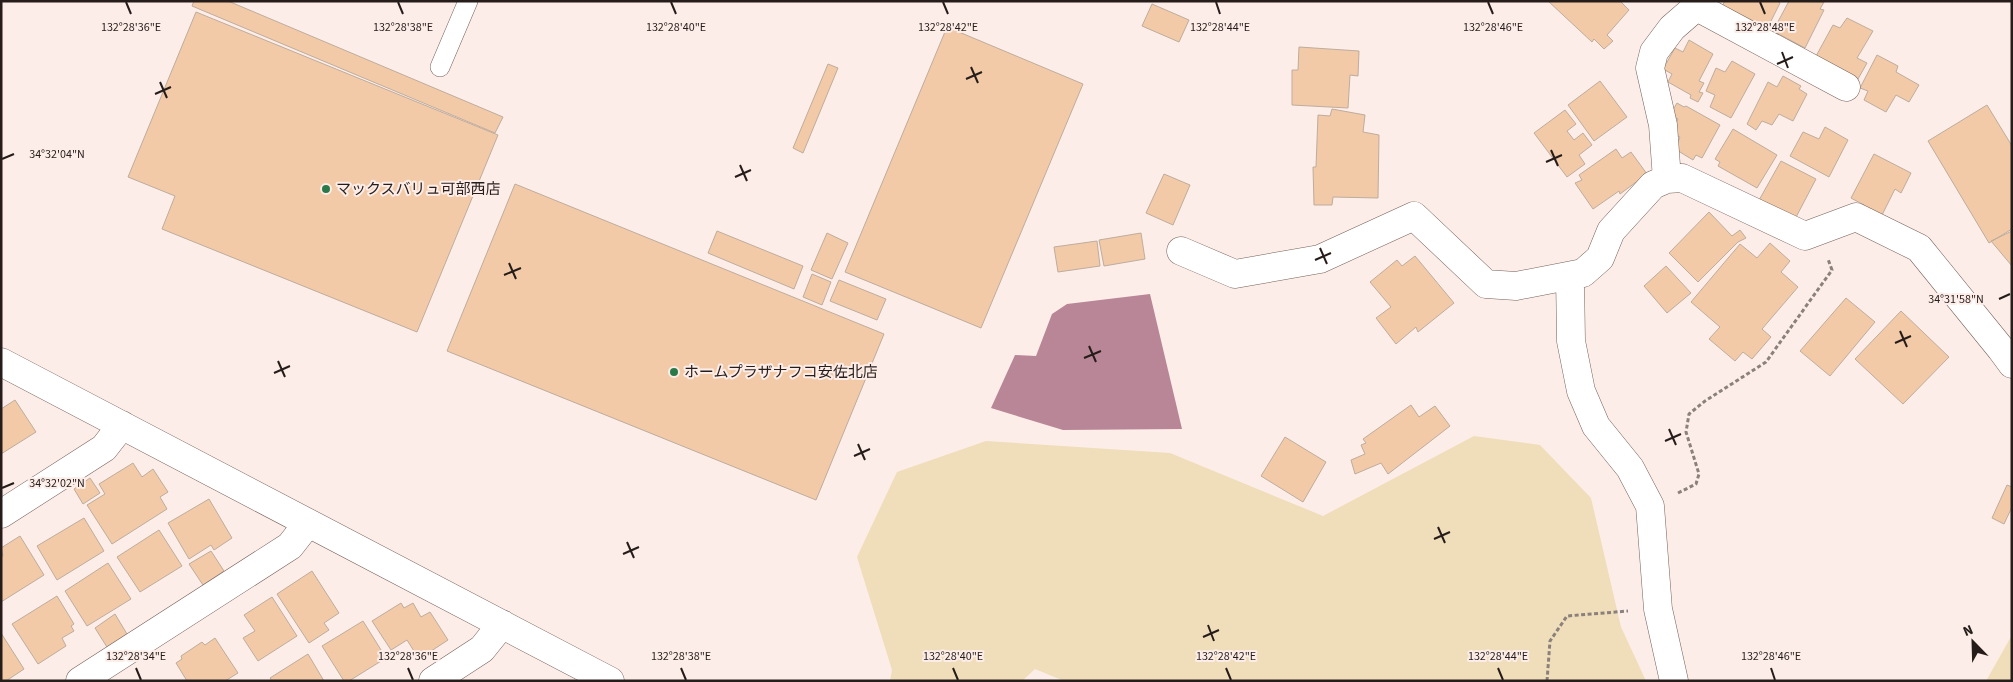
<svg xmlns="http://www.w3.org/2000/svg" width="2013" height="682" viewBox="0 0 2013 682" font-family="'Source Sans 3','Noto Sans JP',sans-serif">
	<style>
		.green { fill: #efdeb9 }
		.water { fill: #b98697 }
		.building { fill: #f2caa7; stroke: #beac9d }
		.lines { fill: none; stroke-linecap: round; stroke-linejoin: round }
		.service-casing { stroke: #756159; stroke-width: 20 }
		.minor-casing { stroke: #756159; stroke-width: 29 }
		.path { stroke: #8b807c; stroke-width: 3; stroke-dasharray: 4 2.5; stroke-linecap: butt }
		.service { stroke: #fff; stroke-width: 19 }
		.minor { stroke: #fff; stroke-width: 28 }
		.ticks { fill: none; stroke: #261d1a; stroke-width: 2 }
		.poi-dot { fill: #29794a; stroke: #fcede8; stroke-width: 2 }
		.labels { text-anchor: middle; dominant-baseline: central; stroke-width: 4; stroke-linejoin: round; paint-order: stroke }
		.poi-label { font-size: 15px; fill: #261d1a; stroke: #fcede8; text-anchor: start }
		.ticks-label { font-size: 12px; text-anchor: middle; fill: #261d1a; stroke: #fcede8; stroke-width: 4; stroke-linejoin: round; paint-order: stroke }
	</style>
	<rect width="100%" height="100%" fill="#fcede8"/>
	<path class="green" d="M1474 436 1540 445 1591 498 1621 627 1646 681H1064L1035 669 1022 681H890L892 670 857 557 897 472 986 441 1170 453 1323 516Z
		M2012 635V681H1986Z"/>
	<path class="water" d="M1150 294 1182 429 1063 430 991 408 1015 355 1036 356 1052 314 1067 304Z"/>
	<path class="building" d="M194 1H228L503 117 495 133 192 6Z
		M1548 1H1620L1629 10 1607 35 1613 41 1604 49 1594 39 1592 42Z
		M1725 1H1777L1780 3 1766 31 1722 6Z
		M1789 1 1824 2 1820 9 1824 10 1805 48 1773 31Z
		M1152 4 1189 20 1179 42 1142 26Z
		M196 12 498 135 417 332 162 229 175 196 128 177Z
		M1847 18 1873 31 1857 58 1867 63 1854 86 1815 58 1833 25 1840 28Z
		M947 27 1083 84 981 328 845 272Z
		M1689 40 1713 54 1699 81 1704 83 1699 92 1703 93 1698 102 1690 98 1691 95 1668 82 1672 74 1663 69 1675 48 1683 52Z
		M1299 47 1359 51 1358 76 1350 75 1348 108 1292 105V70H1298Z
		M1877 55 1898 66 1896 72 1919 85 1909 102 1896 95 1886 112 1864 100 1868 91 1860 88Z
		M1732 61 1755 74 1731 118 1710 107 1715 95 1706 91 1716 68 1725 72Z
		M828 64 838 68 803 153 793 148Z
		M1783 76 1801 86 1799 89 1807 94 1793 121 1779 114 1772 125 1762 121 1756 130 1747 124 1768 82 1777 87Z
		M1600 81 1627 117 1594 141 1568 105Z
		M1677 103 1684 107 1686 106 1720 125 1702 158 1696 155 1693 160 1675 149 1680 137 1672 133 1678 119 1670 115Z
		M1987 105 2012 146V229L1989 243 1928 141Z
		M1332 109 1365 115 1363 132 1379 135 1378 198 1333 197 1332 205H1314L1313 167H1316L1318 115 1330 116Z
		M1565 110 1576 124 1567 131 1574 140 1583 133 1592 145 1579 155 1585 164 1567 177 1534 133Z
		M1825 127 1848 140 1829 177 1790 156 1803 132 1819 139Z
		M1733 129 1777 155 1757 188 1718 166 1720 162 1715 159Z
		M1616 149 1622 158 1631 152 1647 174 1620 194 1619 191 1593 209 1575 183 1582 180 1579 175Z
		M1874 154 1911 173 1901 193 1895 189 1880 219 1862 209 1864 205 1851 198Z
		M1781 161 1816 179 1794 221 1758 202Z
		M1164 174 1190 185 1173 225 1146 213Z
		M515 184 884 334 816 500 447 351Z
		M1709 212 1732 236 1740 230 1746 238 1738 242 1698 282 1669 253Z
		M717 231 803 266 794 289 708 253Z
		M2012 231V266L1991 241Z
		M827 233 848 243 832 279 811 270Z
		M1141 233 1145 259 1104 266 1099 240Z
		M1097 241 1100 266 1058 272 1054 247Z
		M1770 243 1790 261 1781 272 1798 287 1762 329 1771 337 1752 359 1743 352 1735 361 1709 339 1720 327 1691 302 1740 244 1757 258Z
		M1415 256 1454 303 1418 332 1416 327 1396 344 1376 318 1391 307 1370 282 1397 260 1402 266Z
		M1666 266 1691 293 1667 313 1644 286Z
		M812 274 831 282 822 305 803 297Z
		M839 280 886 299 877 320 830 301Z
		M1846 298 1875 322 1830 376 1800 351Z
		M1901 311 1949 357 1903 404 1855 359Z
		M15 400 36 432 1 454V409Z
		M1411 405 1419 417 1435 406 1450 426 1388 474 1381 463 1355 474 1351 460 1365 454 1361 445 1366 443 1363 439Z
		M1285 437 1326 462 1303 502 1261 476Z
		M133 463 142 477 153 469 168 492 160 497 167 509 112 544 87 505 105 494 99 484Z
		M90 478 100 493 83 504 74 489Z
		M2007 485 2012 487V507L2004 524 1992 518Z
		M209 499 232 538 214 550 211 545 189 559 168 523Z
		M84 518 104 551 57 580 37 546Z
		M159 530 182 566 140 592 117 557Z
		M20 536 44 575 1 602V557L3 556 1 548Z
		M211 551 224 571 203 585 189 564Z
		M108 563 131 599 87 626 65 591Z
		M312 571 339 613 324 623 329 630 309 643 277 594Z
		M57 596 74 624 71 626 74 631 62 638 66 646 38 664 12 624Z
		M272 597 297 636 258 661 243 638 255 631 244 615Z
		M401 603 404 608 413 603 421 617 430 612 448 640 419 659 407 640 391 650 372 621Z
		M115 614 127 634 107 647 95 628Z
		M363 621 386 658 349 681H344L322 646Z
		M1 633 24 669 6 681H1Z
		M215 638 238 673 225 681H187L176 663 182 659 181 656 202 642 205 645Z
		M308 654 324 681H272L270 678Z"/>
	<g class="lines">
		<g class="service-casing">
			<path id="service" d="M440 67 468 1"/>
		</g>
		<g class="minor-casing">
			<path id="minor" d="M1697 7 1846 87
				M1667 179 1663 125 1650 68 1654 52 1672 28 1703 1
				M1181 251 1235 274 1320 259 1414 216 1486 284 1516 286 1583 273 1600 258 1611 231 1653 185 1667 179 1682 178 1805 236 1856 217 1919 248 2001 349 2012 364
				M1570 276 1571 341 1581 391 1596 426 1630 468 1650 506 1658 609 1674 681
				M1 362 610 681
				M1 514 104 448 122 425
				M80 681 290 546 308 523
				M433 681 482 649 502 624"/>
		</g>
		<path class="path" d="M1678 493 1696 484 1699 474 1686 432 1689 414 1705 401 1766 362 1832 270 1828 259
			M1547 681 1550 641 1567 616 1628 611"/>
		<use href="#service" class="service"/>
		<use href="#minor" class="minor"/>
	</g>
	<path class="ticks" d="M126 2 131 14M398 2 403 14M671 2 676 14M943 2 948 14M1216 2 1220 14M1488 2 1493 14M1760 2 1765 14M1782 52 1788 68M1777 64 1793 57M971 67 978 83M966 79 982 72M160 82 167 98M155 94 171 87M1551 150 1558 166M2 159 14 154M1546 162 1562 155M740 165 747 181M735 177 751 170M1320 248 1327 264M1315 260 1331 253M509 263 516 279M504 275 521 268M1999 299 2010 294M1900 331 1907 347M1895 343 1911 336M1089 346 1096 362M1084 358 1101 351M278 361 285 377M274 373 290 366M1669 429 1676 445M1665 441 1681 434M858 444 865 460M854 456 870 449M2 488 14 483M1438 527 1445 543M1434 539 1450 532M627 542 634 558M623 554 639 547M1208 625 1214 641M1203 637 1219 630M136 668 141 680M408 668 413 680M681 668 686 680M953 668 958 680M1226 668 1231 680M1498 668 1503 680M1771 668 1775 680"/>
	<g class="poi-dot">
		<circle cx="326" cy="189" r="5"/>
		<circle cx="674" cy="372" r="5"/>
	</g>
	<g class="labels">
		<g class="poi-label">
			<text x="336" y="189">マックスバリュ可部西店</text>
			<text x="684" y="372">ホームプラザナフコ安佐北店</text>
		</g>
	</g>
	<g class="ticks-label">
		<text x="131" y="31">132°28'36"E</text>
		<text x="403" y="31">132°28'38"E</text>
		<text x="676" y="31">132°28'40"E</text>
		<text x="948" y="31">132°28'42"E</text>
		<text x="1220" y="31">132°28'44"E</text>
		<text x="1493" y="31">132°28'46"E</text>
		<text x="1765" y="31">132°28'48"E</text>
		<text x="57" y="158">34°32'04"N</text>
		<text x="1956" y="303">34°31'58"N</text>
		<text x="57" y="487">34°32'02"N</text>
		<text x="136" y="660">132°28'34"E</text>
		<text x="408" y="660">132°28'36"E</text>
		<text x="681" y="660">132°28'38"E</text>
		<text x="953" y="660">132°28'40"E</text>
		<text x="1226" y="660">132°28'42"E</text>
		<text x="1498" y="660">132°28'44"E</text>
		<text x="1771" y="660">132°28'46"E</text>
	</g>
	<rect width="2013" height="682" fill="none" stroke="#261d1a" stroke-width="5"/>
	<g transform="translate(1973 642) rotate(337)" stroke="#fcede8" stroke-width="4" paint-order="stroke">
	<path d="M0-4L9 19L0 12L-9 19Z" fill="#261d1a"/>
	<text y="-8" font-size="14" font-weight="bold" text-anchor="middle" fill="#261d1a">N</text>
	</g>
</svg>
